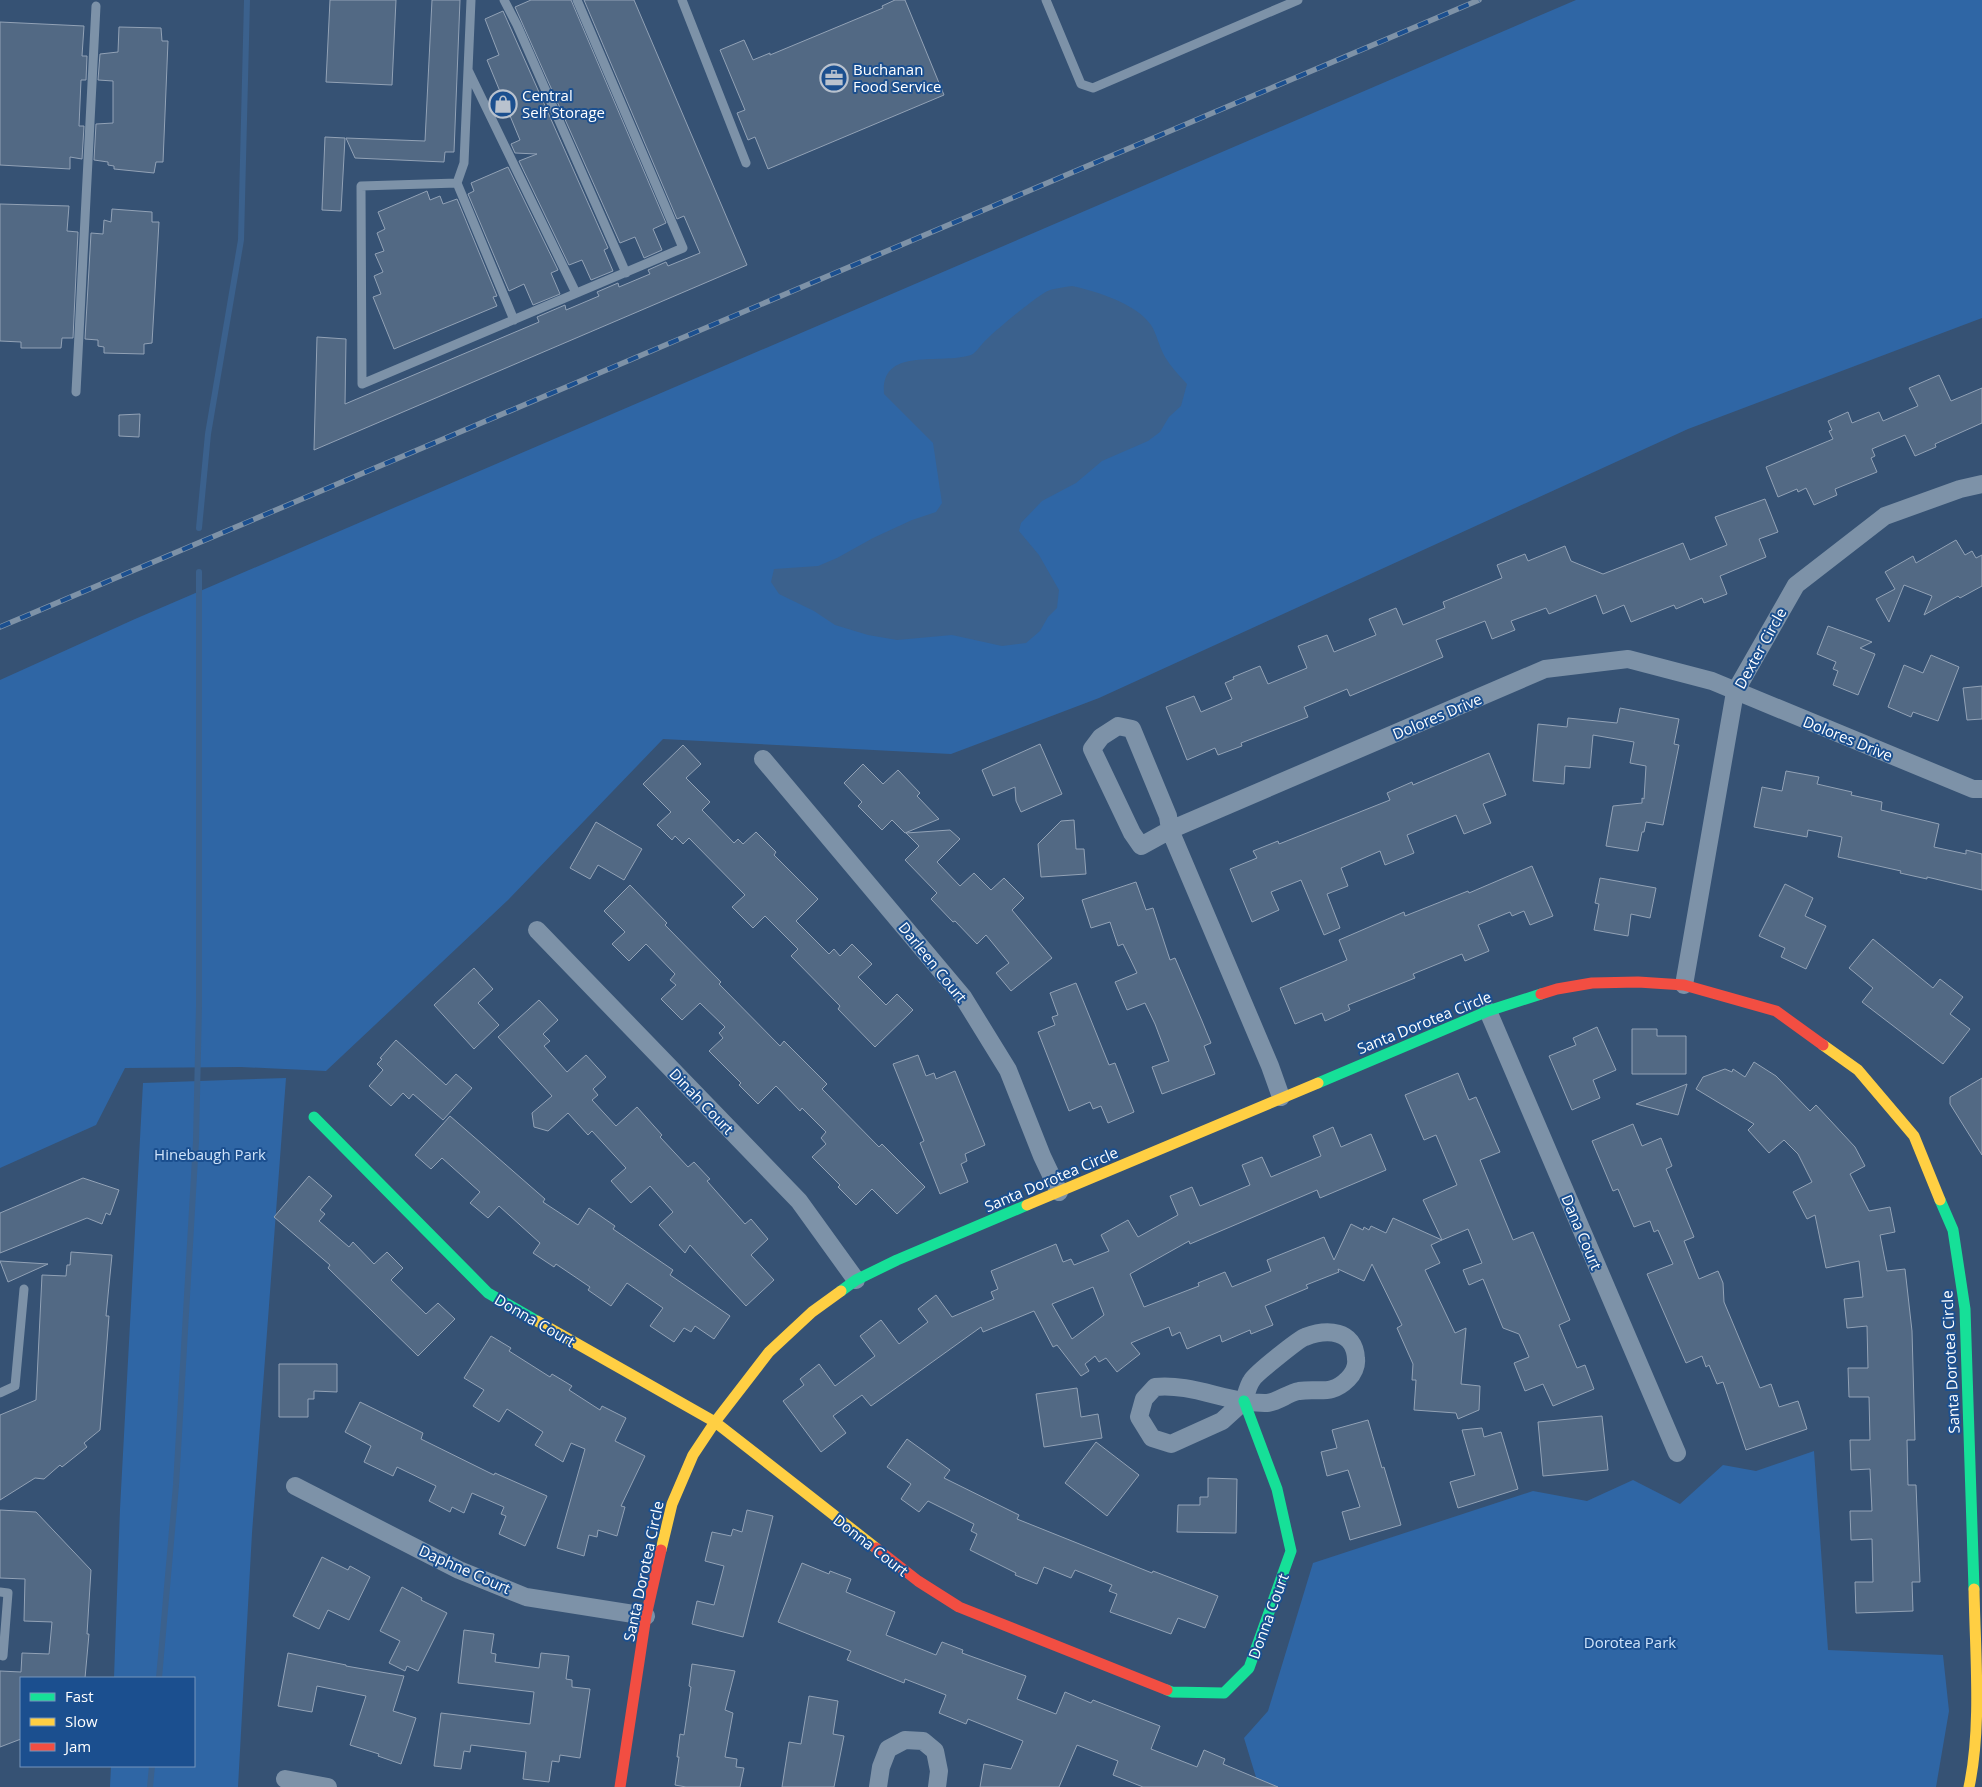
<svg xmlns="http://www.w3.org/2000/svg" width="1982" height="1787" viewBox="0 0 1982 1787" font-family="'Open Sans',sans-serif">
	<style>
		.green { fill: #2f66a5 }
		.water { fill: #3b618d }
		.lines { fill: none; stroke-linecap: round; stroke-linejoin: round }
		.stream { stroke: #3b618d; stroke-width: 6 }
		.building { fill: #526984; stroke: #92a2b6; fill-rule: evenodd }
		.lane { stroke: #7d92a8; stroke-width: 9 }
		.street { stroke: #7d92a8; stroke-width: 18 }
		.fast { stroke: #16e098; stroke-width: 11 }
		.slow { stroke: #ffcf43; stroke-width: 11 }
		.jam { stroke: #f24e42; stroke-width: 11 }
		.rail-casing { stroke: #7e92a7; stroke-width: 5.5 }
		.rail { stroke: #1b4f8f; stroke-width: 4; stroke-dasharray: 11; stroke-linecap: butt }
		.labels { text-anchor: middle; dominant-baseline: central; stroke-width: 4; stroke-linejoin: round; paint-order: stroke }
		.poi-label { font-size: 15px; fill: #fff; stroke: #1b4f8f; text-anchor: start }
		.street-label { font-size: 15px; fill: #fff; stroke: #1b4f8f }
		.park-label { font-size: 15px; fill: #cfe3fa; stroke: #1b4f8f }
	</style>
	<rect width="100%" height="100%" fill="#365274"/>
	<path class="green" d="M1576 0H1982V318L1688 429 1099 698 951 754 663 739 508 900 326 1071 241 1067 125 1068 96 1125 0 1168V680L135 619Z
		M286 1078 252 1533 238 1787H110L111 1766H194V1678H114L120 1509 143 1083Z
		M1814 1451 1828 1650 1943 1655 1949 1711 1936 1787H1259L1244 1738 1268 1711 1313 1563 1533 1491 1587 1501 1633 1480 1680 1504 1723 1465 1756 1471Z"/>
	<path class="water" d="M1072 286C1096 291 1137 304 1151 325 1157 334 1159 347 1165 357 1171 367 1179 375 1187 384L1181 406 1169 417 1160 432 1148 441 1102 461 1076 483 1042 501 1021 523 1019 531 1039 555 1059 590 1057 608 1048 617 1040 631 1026 643 1002 646 952 635 897 640 868 635 835 625 814 611 779 594 771 582 774 569 818 566 837 558 873 538 912 520 936 512 942 503 933 443 884 394C880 346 940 365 971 355 977 352 981 344 987 339 996 330 1040 293 1050 290 1057 288 1065 287 1072 286Z"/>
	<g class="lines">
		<path class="stream" d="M199 528 208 434 241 240 247 0
			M159 1678 176 1485 196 1141 199 1007V572
			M150 1787 152 1766"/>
	</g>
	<path class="building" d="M330 0H396L392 85 326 82Z
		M432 0H460L454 152H445L444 162 355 158 346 138 425 141Z
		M531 0H571L666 223 653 229 662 250 644 258 635 237 620 243 515 7Z
		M584 0H634L747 265 314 450 317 337 346 339 345 404 539 322 537 317 565 305 566 310 599 296 597 292 618 283 619 287 650 274 648 270 666 262 668 266 700 253 684 216 677 219Z
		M895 0H905L944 95 768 169 755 137 748 140 737 113 745 110 720 50 744 40 753 60 770 53V55L883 8 882 6Z
		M503 11 608 248 604 250 613 271 591 280 582 260 569 265 519 161 537 154 515 153 511 144 520 140 487 60 499 55 485 19Z
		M0 22 84 26 82 56H87L86 80H81L79 126H84L82 159 70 157V169L0 165Z
		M119 27 161 28 162 41H168L163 162H156L154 173 114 169V166L108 165V162L94 160 96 124 113 123V81L98 80 100 54 118 52Z
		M325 137 345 138 341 211 322 210Z
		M508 167 558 270 551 273 560 294 533 305 524 284 509 291 468 194 474 191 471 183Z
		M427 191 430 200 440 196 443 204 457 199 497 296 493 297 497 306 394 349 373 297 381 294 374 276 383 272 375 254 384 251 377 233 385 229 378 212Z
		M0 204 69 206 67 231 78 232 73 338H62L61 348H21V342L0 341Z
		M112 209 152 212V222H159L152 343 144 344V354L104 353V347L98 346V340L85 339 91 233 103 234 104 220 111 222Z
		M1939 375 1951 401 1982 388V423L1935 444 1936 447 1915 456 1905 435 1872 449 1875 456 1871 458 1877 472 1835 489 1837 495 1814 505 1806 488 1798 492 1797 489 1778 497 1766 467 1833 439 1829 431 1832 430 1828 421 1848 412 1852 423 1879 412 1883 421 1918 406 1909 388Z
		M140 414 139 437 119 436V415Z
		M1765 499 1778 532 1759 539 1766 557 1720 576 1727 594 1704 603 1702 598 1676 609 1674 605 1631 622 1624 605 1603 614 1596 595 1549 614 1546 608 1511 621 1515 630 1492 639 1485 621 1436 640 1443 657 1350 696 1347 689 1304 707 1308 717 1241 743 1242 746 1218 755 1215 748 1187 760 1166 707 1194 696 1201 712 1232 699 1225 683 1234 679 1233 677 1260 666 1268 684 1307 668 1298 646 1327 635 1334 652 1376 635 1369 619 1396 608 1403 625 1445 608 1443 602 1502 578 1497 565 1525 554 1528 561 1565 546 1571 561 1603 574 1683 543 1690 560 1727 545 1715 517Z
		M1956 540 1965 555 1972 551 1976 558 1982 555V586L1960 598 1958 596 1924 615 1932 596 1904 585 1889 622 1876 599 1895 589 1885 572 1913 556 1916 563Z
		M1828 626 1872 642 1860 648 1875 654 1858 695 1833 685 1838 671 1833 669 1836 662 1817 654Z
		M1931 655 1959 667 1938 721 1913 712 1911 717 1888 707 1904 665 1923 673Z
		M1982 686V719L1967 720 1963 688Z
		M1620 708 1679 719 1674 744 1679 745 1663 825 1646 822 1644 832H1642L1638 851 1606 846 1613 806 1642 803V798L1644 799 1646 766 1630 763 1634 742 1593 735 1590 768 1565 766 1564 784 1533 781 1538 724 1567 727 1568 718 1617 723Z
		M1040 744 1062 794 1021 812 1016 801 1015 787 993 796 982 770Z
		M683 745 701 764 686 778 710 802 702 810 734 843 738 839 743 844 756 832 776 852 774 855 818 899 796 921 829 954 834 949 840 956 852 944 872 964 858 977 886 1005 897 994 913 1010 875 1047 838 1009 840 1006 791 956 798 949 765 916 753 928 732 907 745 895 689 838 683 844 675 836 672 840 657 825 671 812 643 784Z
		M1489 753 1506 795 1483 804 1491 823 1464 834 1456 815 1407 835 1414 853 1385 865 1380 851 1341 868 1348 886 1327 894 1340 928 1324 935 1301 880 1271 892 1279 910 1252 922 1230 869 1257 858 1253 851 1278 841 1279 844 1390 800 1387 793 1412 782 1413 785Z
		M863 764 883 784 898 770 920 793 917 796 939 819 905 833 892 820 882 830 858 806 862 802 844 783Z
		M1786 771 1819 777 1817 784 1852 792 1851 795 1882 802 1881 810 1939 824 1934 847 1966 854V850L1982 854V890L1927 877V879L1900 873 1901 871 1838 857 1842 837 1808 830 1807 837 1754 827 1762 787 1782 791Z
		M1074 820 1076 849H1084L1086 874 1041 877 1038 844 1061 821Z
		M596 822 642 849 624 880 598 865 590 879 570 868Z
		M950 830 960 839 937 862 960 886 974 873 991 890 1004 878 1024 898 1012 910 1052 958 1011 991 996 973 1009 963 986 935 977 944 955 921 953 922 931 899 937 893 905 860 919 846 906 833Z
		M1532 866 1553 916 1530 925 1524 911 1512 916 1510 912 1478 925 1489 951 1465 961 1462 954 1413 974 1415 978 1348 1005 1350 1010 1325 1021 1322 1013 1295 1024 1280 988 1347 960 1339 940 1404 912 1405 916 1468 891 1469 893Z
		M1600 878 1656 888 1650 918 1631 914 1628 936 1594 930 1599 904 1595 903Z
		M1136 882 1146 910 1153 908 1170 960 1175 958 1202 1021 1211 1043 1204 1046 1215 1074 1162 1094 1152 1067 1169 1061 1155 1024 1145 1003 1127 1010 1115 982 1137 973 1123 944 1118 946 1110 922 1091 928 1082 900Z
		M1785 884 1813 898 1805 916 1826 926 1806 969 1781 957 1785 948 1759 936Z
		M630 885 667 923 665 925 721 982 719 984 780 1046 784 1041 827 1084 822 1089 879 1147 882 1144 925 1187 897 1214 872 1189 856 1205 838 1187 840 1185 812 1157 826 1144 821 1138 826 1132 802 1108 800 1111 776 1086 758 1104 739 1085 741 1083 709 1051 723 1038 719 1033 725 1027 700 1003 682 1020 661 999 676 985 670 980 675 974 646 944 629 961 612 944 625 932 604 911Z
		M1873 939 1933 988 1940 979 1963 997 1950 1014 1970 1029 1943 1064 1862 1002 1873 988 1849 968Z
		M474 968 493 989 478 1003 499 1025 474 1049 434 1005Z
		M1076 983 1109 1065 1115 1063 1134 1112 1108 1123 1101 1106 1093 1109 1090 1102 1069 1111 1038 1032 1055 1025 1052 1017 1058 1015 1050 993Z
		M539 1000 558 1020 543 1034 550 1041 544 1046 567 1072 586 1055 606 1077 593 1089 598 1095 592 1100 616 1126 637 1107 662 1135 660 1137 688 1167 694 1162 710 1179 707 1181 745 1224 751 1219 768 1239 751 1255 774 1280 746 1306 690 1245 685 1253 659 1225 673 1212 650 1186 631 1203 611 1181 626 1168 592 1131 588 1135 568 1113 548 1131 534 1127 532 1113 552 1096 498 1037Z
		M1597 1027 1616 1070 1593 1080 1600 1098 1572 1110 1549 1056 1576 1045 1573 1038Z
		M1632 1029H1657V1036H1686V1074H1632Z
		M396 1040 446 1085 456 1074 472 1088 443 1120 413 1094 409 1099 403 1093 391 1106 369 1086 383 1070 377 1064 382 1059 380 1058Z
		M918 1055 926 1076 934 1073 936 1079 955 1071 985 1145 965 1154 967 1161 961 1164 968 1182 940 1194 920 1143 924 1141 893 1064Z
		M1754 1062 1776 1076 1810 1111 1816 1105 1855 1147 1865 1166 1850 1174 1869 1211 1890 1207 1895 1232 1880 1235 1887 1271 1905 1269 1912 1331 1915 1440H1907L1908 1485H1916L1920 1582H1912L1913 1611 1856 1613 1855 1582H1873L1872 1539 1851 1540 1850 1511H1872L1870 1469 1851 1470 1850 1440H1870L1869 1397H1849L1848 1368H1868L1867 1326 1847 1328 1844 1299 1863 1297 1859 1261 1826 1268 1815 1215 1807 1219 1793 1192 1812 1182 1798 1154 1784 1140 1769 1153 1748 1130 1754 1124 1696 1089 1703 1077 1725 1069 1732 1072 1733 1069 1745 1077Z
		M1458 1073 1469 1100 1476 1097 1500 1152 1480 1160 1513 1240 1533 1232 1570 1320 1559 1325 1577 1368 1585 1365 1594 1389 1553 1406 1543 1384 1525 1391 1514 1363 1529 1357 1519 1334 1503 1328 1483 1279 1469 1285 1463 1270 1482 1263 1468 1229 1442 1240 1423 1200 1457 1185 1436 1135 1424 1140 1405 1095Z
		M1982 1078V1155L1950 1104V1097Z
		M1687 1084 1678 1115 1636 1104Z
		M450 1116 545 1199 543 1202 578 1225 589 1208 615 1226 613 1229 673 1270 670 1275 730 1316 714 1339 695 1326 691 1332 684 1328 674 1342 650 1326 663 1308 627 1283 611 1306 588 1290 590 1287 556 1264 554 1267 533 1253 540 1243 499 1206 488 1218 470 1203 480 1192 442 1158 431 1169 415 1155Z
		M1633 1124 1642 1146 1661 1138 1672 1166 1666 1169 1694 1237 1684 1241 1699 1279 1718 1271 1723 1283 1724 1302 1760 1388 1771 1384 1779 1407 1798 1401 1807 1429 1746 1450 1723 1382 1717 1384 1709 1365 1706 1367 1702 1356 1686 1363 1647 1274 1673 1264 1658 1230 1654 1232 1650 1221 1634 1227 1618 1189 1613 1191 1592 1141Z
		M1333 1127 1341 1147 1371 1134 1386 1170 1320 1198 1317 1190 1190 1244 1189 1241 1130 1274 1144 1307 1199 1286 1198 1283 1225 1272 1232 1287 1271 1271 1267 1260 1324 1237 1334 1260 1351 1224 1363 1230 1364 1227 1369 1230 1371 1226 1386 1233 1393 1218 1442 1240 1431 1245 1440 1263 1425 1270 1455 1333 1466 1328 1461 1384 1480 1386 1479 1410 1458 1419 1456 1413 1414 1410 1416 1380H1412L1413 1364 1397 1328 1402 1325 1372 1264 1364 1281 1338 1269 1339 1272 1306 1285 1308 1288 1265 1306 1273 1325 1251 1334 1250 1330 1222 1342 1220 1335 1187 1349 1180 1332 1172 1336 1169 1327 1131 1343 1140 1354 1117 1372 1106 1358 1099 1362 1095 1356 1085 1364 1089 1371 1081 1376 1057 1345 1053 1347 1034 1311 983 1332 981 1327 871 1406 862 1395 833 1416 846 1433 821 1452 783 1401 804 1385 800 1379 819 1364 835 1386 875 1356 860 1336 881 1320 899 1344 928 1322 918 1309 936 1295 952 1317 994 1299 991 1292 998 1289 991 1271 1056 1244 1063 1262 1071 1259 1074 1265 1109 1251 1101 1235 1128 1220 1138 1237 1178 1215 1170 1196 1192 1187 1200 1206 1250 1185 1242 1165 1262 1157 1271 1177 1321 1156 1313 1136ZM1093 1287 1104 1315 1072 1339 1052 1304Z
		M309 1176 332 1196 320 1210 325 1214 319 1221 349 1247 353 1242 374 1264 387 1252 403 1268 391 1280 426 1314 438 1303 455 1319 418 1356 328 1268 330 1265 274 1217Z
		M83 1178 119 1190 110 1215 106 1213 102 1224 87 1218 0 1253V1213Z
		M71 1252 112 1255 106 1316H109L100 1430 84 1443 87 1447 62 1467 60 1465 44 1479 35 1478 0 1500V1415L36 1400 42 1275 66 1276 67 1265H70Z
		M0 1261 48 1264 8 1282Z
		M491 1336 511 1348 509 1351 550 1377 552 1374 572 1386 569 1390 600 1410 602 1406 626 1418 615 1441 645 1456 621 1506 625 1507 617 1536 598 1530 597 1537 589 1535 584 1556 557 1548 585 1449 571 1443 563 1462 535 1445 543 1432 507 1409 499 1422 473 1406 484 1390 464 1378Z
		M279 1364H337V1392L314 1391V1399H308V1417H279Z
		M1077 1388 1081 1417 1098 1414 1102 1438 1044 1447 1036 1394Z
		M360 1402 423 1433 421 1439 494 1475 495 1473 547 1496 525 1546 499 1534 506 1516 501 1514 504 1507 472 1493 464 1513 452 1507 450 1512 429 1501 436 1486 397 1467 393 1476 364 1462 371 1446 345 1432Z
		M1602 1416 1608 1470 1543 1476 1538 1422Z
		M1368 1420 1382 1468 1384 1467 1401 1525 1350 1540 1342 1512 1360 1507 1348 1470 1327 1476 1321 1452 1337 1448 1332 1430Z
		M1482 1428 1484 1437 1501 1432 1518 1489 1458 1508 1450 1482 1475 1475 1462 1430Z
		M907 1439 950 1470 944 1478 1019 1515 1017 1519 1152 1573 1153 1571 1218 1596 1205 1628 1178 1618 1171 1634 1110 1612 1117 1594 1109 1591 1112 1585 1075 1570 1071 1578 1044 1567 1037 1584 1015 1575 1016 1573 970 1550 977 1534 971 1531 974 1524 928 1501 919 1512 901 1499 911 1484 887 1467Z
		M1096 1442 1139 1475 1107 1516 1065 1483Z
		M1208 1478 1237 1479 1236 1533 1177 1532 1178 1505H1200V1497H1208Z
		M0 1510 36 1512 91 1570 87 1634H89L85 1678H21V1739L0 1747V1671L21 1672 22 1653 49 1654 52 1622 24 1621 25 1579 0 1578Z
		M747 1510 773 1516 743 1637 692 1624 697 1601 714 1605 724 1566 705 1561 712 1532 731 1536 733 1529 742 1532Z
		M322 1557 348 1570 350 1566 370 1577 349 1620 328 1610 319 1629 293 1616Z
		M802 1563 829 1574 830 1571 851 1579 846 1592 895 1612 886 1635 936 1655 942 1642 963 1650 962 1653 1026 1676 1017 1699 1056 1714 1065 1692 1091 1703 1093 1700 1160 1726 1151 1749 1197 1767 1204 1750 1225 1759 1223 1764 1278 1787H1143L1113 1775 1118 1761 1077 1745 1059 1787H980L984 1764 1011 1769 1023 1741 968 1719 966 1724 939 1713 946 1695 905 1679 904 1683 847 1660 851 1651 778 1622Z
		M402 1587 422 1598 421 1600 447 1613 418 1671 407 1666 405 1671 389 1663 400 1641 380 1631Z
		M464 1630 494 1634 491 1653 496 1654 495 1662 539 1668 541 1653 569 1656 566 1679 572 1680V1687L590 1689 580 1758 560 1755 559 1762 552 1761 549 1782 523 1779 526 1752 471 1745 470 1752 464 1751 461 1769 434 1766 441 1713 530 1724 534 1692 458 1683Z
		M288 1653 346 1665V1666L404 1676 393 1711 416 1718 401 1764 378 1756 379 1754 350 1745 366 1696 317 1686 312 1712 278 1706Z
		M692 1664 735 1671 725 1710 733 1713 725 1757 737 1759 736 1767 744 1768 740 1787H686L675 1785 679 1757H677L680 1734 684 1735 691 1687 689 1686Z
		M809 1696 838 1701 833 1734 844 1736 834 1787H782L789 1742 801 1744Z"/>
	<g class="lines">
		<path class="lane" d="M504 0 517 25 626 273
			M682 0 746 163
			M1046 0 1081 84 1093 88 1298 0
			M468 70 576 293
			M457 183 464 163 471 0
			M514 320 457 183 361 186 362 384C469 339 576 294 683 248L577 0
			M76 392 96 6
			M0 1393 15 1386 24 1289
			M0 1592 8 1593 3 1656 0 1655"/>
		<path class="street" d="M1118 726 1132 729 1168 816 1170 830 1141 846 1132 833 1092 749 1101 737Z
			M763 759 963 997 1008 1070 1042 1156 1059 1192
			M537 930 799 1201 856 1280
			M1684 985 1735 692 1796 585 1885 516 1960 489 1982 484
			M1488 1011 1677 1453
			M1281 1097 1270 1066 1170 830 1545 669 1628 659 1712 681 1973 789H1982
			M1244 1401C1246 1395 1248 1385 1252 1380 1255 1374 1299 1339 1305 1337 1326 1329 1355 1329 1356 1359 1357 1366 1353 1374 1348 1379 1331 1396 1320 1388 1299 1391 1288 1393 1278 1402 1267 1403 1229 1404 1193 1383 1155 1387L1144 1399 1139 1417 1152 1438 1171 1444 1222 1421 1244 1401
			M295 1486 459 1570 526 1597 646 1616
			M285 1779 328 1787
			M878 1787 881 1767 888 1749 905 1740 923 1741 935 1751 939 1771 937 1787"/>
		<path class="fast" d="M1318 1083 1488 1011 1541 994
			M314 1117 488 1293 537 1321
			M1940 1200 1953 1230 1965 1309 1974 1589
			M841 1291 856 1280 897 1260 1027 1205
			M1167 1690 1172 1692 1224 1693 1249 1668 1291 1551 1277 1489 1244 1401"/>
		<path class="slow" d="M1823 1045 1858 1070 1914 1136 1940 1200
			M1027 1205 1318 1083
			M537 1321 715 1422 876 1548
			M661 1550 672 1504 693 1455 715 1422 769 1352 812 1312 841 1291
			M1969 1787C1982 1727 1975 1651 1974 1589"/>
		<path class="jam" d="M1541 994 1557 989 1592 983 1638 982 1684 985 1776 1011 1823 1045
			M876 1548 918 1581 959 1607 1167 1690
			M620 1787 646 1616 661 1550"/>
		<g class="rail-casing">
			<path id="rail" d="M0 627 1479 0"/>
		</g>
		<use href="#rail" class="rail"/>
	</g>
	<defs>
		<g id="office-ring" transform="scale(1.4375)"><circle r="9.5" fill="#1b4f8f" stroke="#b9c2ce" stroke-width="1.5"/><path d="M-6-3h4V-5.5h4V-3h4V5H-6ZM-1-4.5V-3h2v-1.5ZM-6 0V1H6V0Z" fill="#b9c2ce"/></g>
		<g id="shop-ring" transform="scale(1.4375)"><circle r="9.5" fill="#1b4f8f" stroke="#b9c2ce" stroke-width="1.5"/><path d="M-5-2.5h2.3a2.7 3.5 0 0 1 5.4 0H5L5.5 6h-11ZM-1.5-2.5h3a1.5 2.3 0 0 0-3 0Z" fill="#b9c2ce"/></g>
	</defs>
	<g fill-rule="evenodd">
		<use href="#office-ring" x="834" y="78"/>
		<use href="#shop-ring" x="503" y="104"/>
	</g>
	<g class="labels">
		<g class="poi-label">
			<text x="853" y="69">Buchanan<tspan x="853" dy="17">Food Service</tspan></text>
			<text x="522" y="95">Central<tspan x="522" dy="17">Self Storage</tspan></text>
		</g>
		<g class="street-label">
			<text transform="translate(1760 648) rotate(-61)">Dexter Circle</text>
			<text transform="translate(1437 716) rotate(-23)">Dolores Drive</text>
			<text transform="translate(1848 738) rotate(22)">Dolores Drive</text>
			<text transform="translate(933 962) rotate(51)">Darleen Court</text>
			<text transform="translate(1424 1022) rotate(-22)">Santa Dorotea Circle</text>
			<text transform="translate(702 1101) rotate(46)">Dinah Court</text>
			<text transform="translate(1051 1179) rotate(-23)">Santa Dorotea Circle</text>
			<text transform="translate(1582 1232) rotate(67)">Dana Court</text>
			<text transform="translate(535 1320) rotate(30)">Donna Court</text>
			<text transform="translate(1950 1362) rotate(-93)">Santa Dorotea Circle</text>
			<text transform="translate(871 1545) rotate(38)">Donna Court</text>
			<text transform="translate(465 1569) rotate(24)">Daphne Court</text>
			<text transform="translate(643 1571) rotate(-78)">Santa Dorotea Circle</text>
			<text transform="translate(1268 1616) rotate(-70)">Donna Court</text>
		</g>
		<g class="park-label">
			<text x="210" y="1154">Hinebaugh Park</text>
			<text x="1630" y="1642">Dorotea Park</text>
		</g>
	</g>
	<rect x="20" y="1677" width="175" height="90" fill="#1b4f8f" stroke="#7695bc"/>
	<rect x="30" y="1693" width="25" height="8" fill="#16e098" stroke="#7695bc"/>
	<text x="65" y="1702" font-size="15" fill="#ffffff">Fast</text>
	<rect x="30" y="1718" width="25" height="8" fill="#ffcf43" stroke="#7695bc"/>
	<text x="65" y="1727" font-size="15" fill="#ffffff">Slow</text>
	<rect x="30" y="1743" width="25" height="8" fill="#f24e42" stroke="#7695bc"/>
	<text x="65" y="1752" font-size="15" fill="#ffffff">Jam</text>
</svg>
